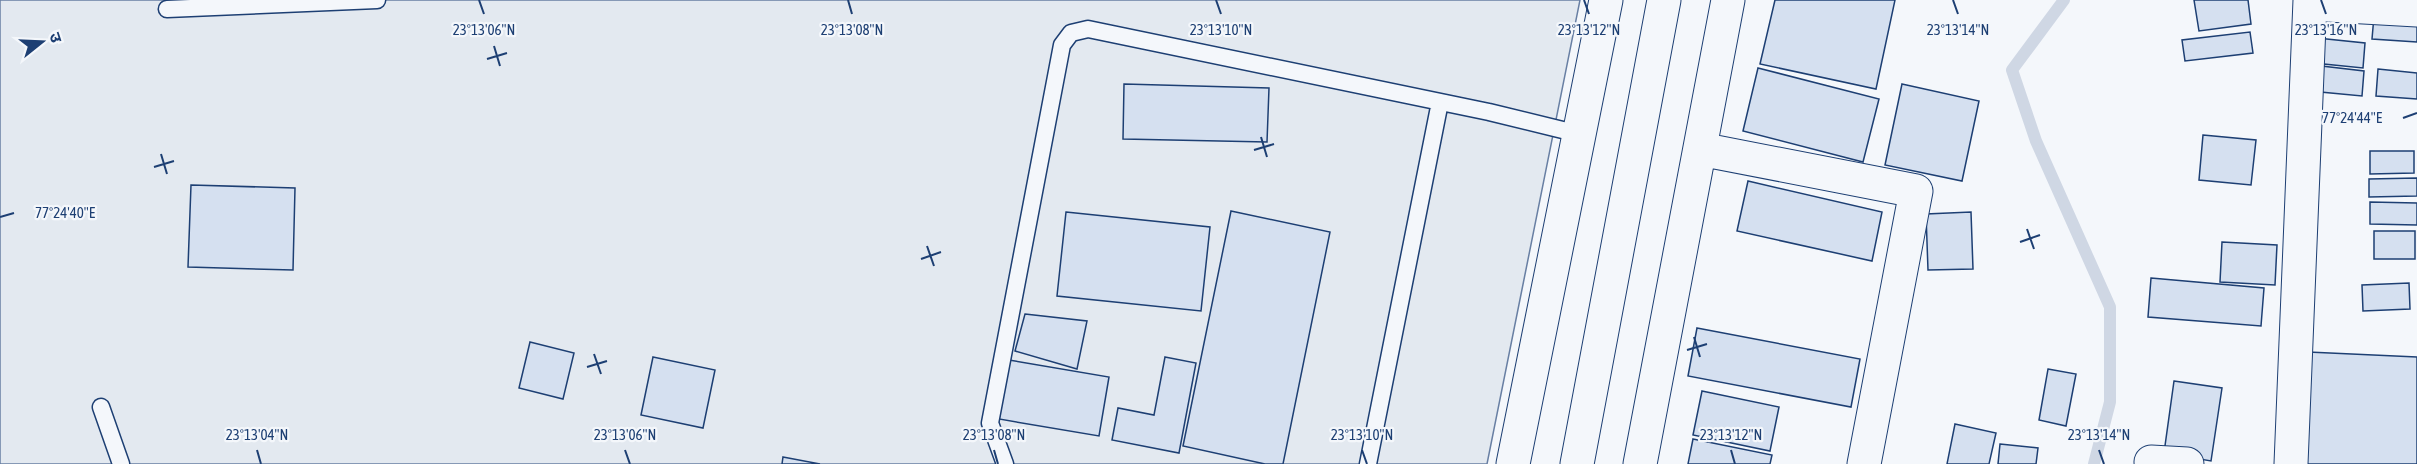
<svg xmlns="http://www.w3.org/2000/svg" width="2417" height="464" viewBox="0 0 2417 464" font-family="'Asap Condensed','Noto Sans Devanagari',sans-serif">
	<style>
		.green { fill: #e3e9f0; stroke: #687fa3; stroke-width: 1.5 }
		.lines { fill: none; stroke-linecap: round; stroke-linejoin: round }
		.stream { stroke: #cfd7e4; stroke-width: 12 }
		.building { fill: #d5e0f0; stroke: #1d3f73; stroke-width: 1.5 }
		.service-casing { stroke: #1d3f73; stroke-width: 19 }
		.minor-casing { stroke: #1d3f73; stroke-width: 35 }
		.secondary-casing { stroke: #1d3f73; stroke-width: 35 }
		.service { stroke: #f4f7fb; stroke-width: 16 }
		.minor { stroke: #f4f7fb; stroke-width: 33 }
		.secondary { stroke: #f4f7fb; stroke-width: 33 }
		.ticks { fill: none; stroke: #1d3f73; stroke-width: 2 }
		.ticks-label { font-size: 15px; text-anchor: middle; fill: #1d3f73; stroke: #f4f7fb; stroke-width: 4.5; stroke-linejoin: round; paint-order: stroke }
	</style>
	<rect width="100%" height="100%" fill="#f4f7fb"/>
	<path class="green" d="M0 0H1580L1487 464H0Z"/>
	<g class="lines">
		<path class="stream" d="M2064 0 2012 70 2036 141 2110 307V402L2094 464"/>
	</g>
	<path class="building" d="M1775 0H1895L1876 89 1760 64Z
		M2194 0H2248L2251 24 2199 31Z
		M2374 16 2417 19V42L2372 39Z
		M2250 32 2253 53 2185 61 2182 40Z
		M2317 38 2365 43 2363 68 2314 63Z
		M2313 65 2364 71 2362 96 2310 91Z
		M1758 68 1879 99 1863 162 1743 131Z
		M2378 69 2417 73V99L2376 96Z
		M1124 84 1269 88 1267 142 1123 139Z
		M1902 84 1979 101 1962 181 1885 165Z
		M2203 135 2256 140 2251 185 2199 180Z
		M2370 151H2414V173L2370 174Z
		M2417 178V196L2369 197V179Z
		M1748 181 1882 212 1872 261 1737 231Z
		M191 185 295 188 293 270 188 267Z
		M2370 202 2417 203V225L2370 224Z
		M1231 211 1330 232 1283 464H1265L1183 446Z
		M1066 212 1210 227 1201 311 1057 296Z
		M1971 212 1973 269 1928 270 1926 214Z
		M2374 231H2415V259H2374Z
		M2222 242 2277 245 2275 285 2220 282Z
		M2151 278 2264 288 2261 326 2148 317Z
		M2409 283 2410 309 2363 311 2362 285Z
		M1025 314 1087 321 1077 369 1015 351Z
		M1697 328 1860 359 1851 407 1688 376Z
		M530 342 574 353 563 399 519 388Z
		M2308 352 2417 357V464H2302Z
		M653 357 715 370 703 428 641 415Z
		M1165 357 1196 363 1179 453 1112 440 1118 408 1154 415Z
		M1009 360 1109 377 1099 436 999 419Z
		M2048 369 2076 374 2066 426 2039 420Z
		M2174 381 2222 388 2211 461 2164 453Z
		M1702 391 1779 407 1770 451 1693 435Z
		M1955 424 1996 433 1989 464H1947Z
		M1693 439 1772 455 1770 464H1688Z
		M2000 444 2038 448 2036 464H1998Z
		M783 457 820 464H782Z"/>
	<g class="lines">
		<g class="service-casing">
			<path id="service" d="M167 9 377 0
				M101 407 121 464
				M1005 464 990 423 1062 45 1071 33 1088 29 1489 112 1579 134
				M1368 464 1440 102"/>
		</g>
		<g class="minor-casing">
			<path id="minor" d="M2310 4 2417 10
				M1700 149 1916 191 1864 464
				M2151 462 2187 464
				M1640 464 1728 0
				M2291 464 2310 0"/>
		</g>
		<g class="secondary-casing">
			<path id="secondary" d="M1513 464 1606 0
				M1577 464 1664 0"/>
		</g>
		<use href="#service" class="service"/>
		<use href="#minor" class="minor"/>
		<use href="#secondary" class="secondary"/>
	</g>
	<path class="ticks" d="M479 0 484 14M848 0 852 14M1216 0 1221 14M1584 0 1589 14M1953 0 1958 14M2321 0 2326 14M494 46 500 66M487 59 507 53M2403 118 2417 113M1261 137 1267 157M1254 150 1274 144M161 154 167 174M154 167 174 161M0 217 14 213M2027 229 2034 249M2020 242 2040 235M927 246 934 266M921 259 941 252M1694 337 1700 357M1687 350 1707 344M594 354 601 374M587 367 607 361M257 450 261 464M625 450 630 464M994 450 998 464M1362 450 1367 464M1731 450 1735 464M2099 450 2104 464"/>
	<g class="ticks-label">
		<text x="484" y="35">23°13'06"N</text>
		<text x="852" y="35">23°13'08"N</text>
		<text x="1221" y="35">23°13'10"N</text>
		<text x="1589" y="35">23°13'12"N</text>
		<text x="1958" y="35">23°13'14"N</text>
		<text x="2326" y="35">23°13'16"N</text>
		<text x="2352" y="123">77°24'44"E</text>
		<text x="65" y="218">77°24'40"E</text>
		<text x="257" y="440">23°13'04"N</text>
		<text x="625" y="440">23°13'06"N</text>
		<text x="994" y="440">23°13'08"N</text>
		<text x="1362" y="440">23°13'10"N</text>
		<text x="1731" y="440">23°13'12"N</text>
		<text x="2099" y="440">23°13'14"N</text>
	</g>
	<g transform="translate(42 42) rotate(72)" stroke="#f4f7fb" stroke-width="4.5" paint-order="stroke">
	<path d="M0-4.5L10 22L0 15L-10 22Z" fill="#1d3f73"/>
	<text y="-9" font-size="16" font-weight="bold" text-anchor="middle" fill="#1d3f73">उ</text>
	</g>
</svg>
